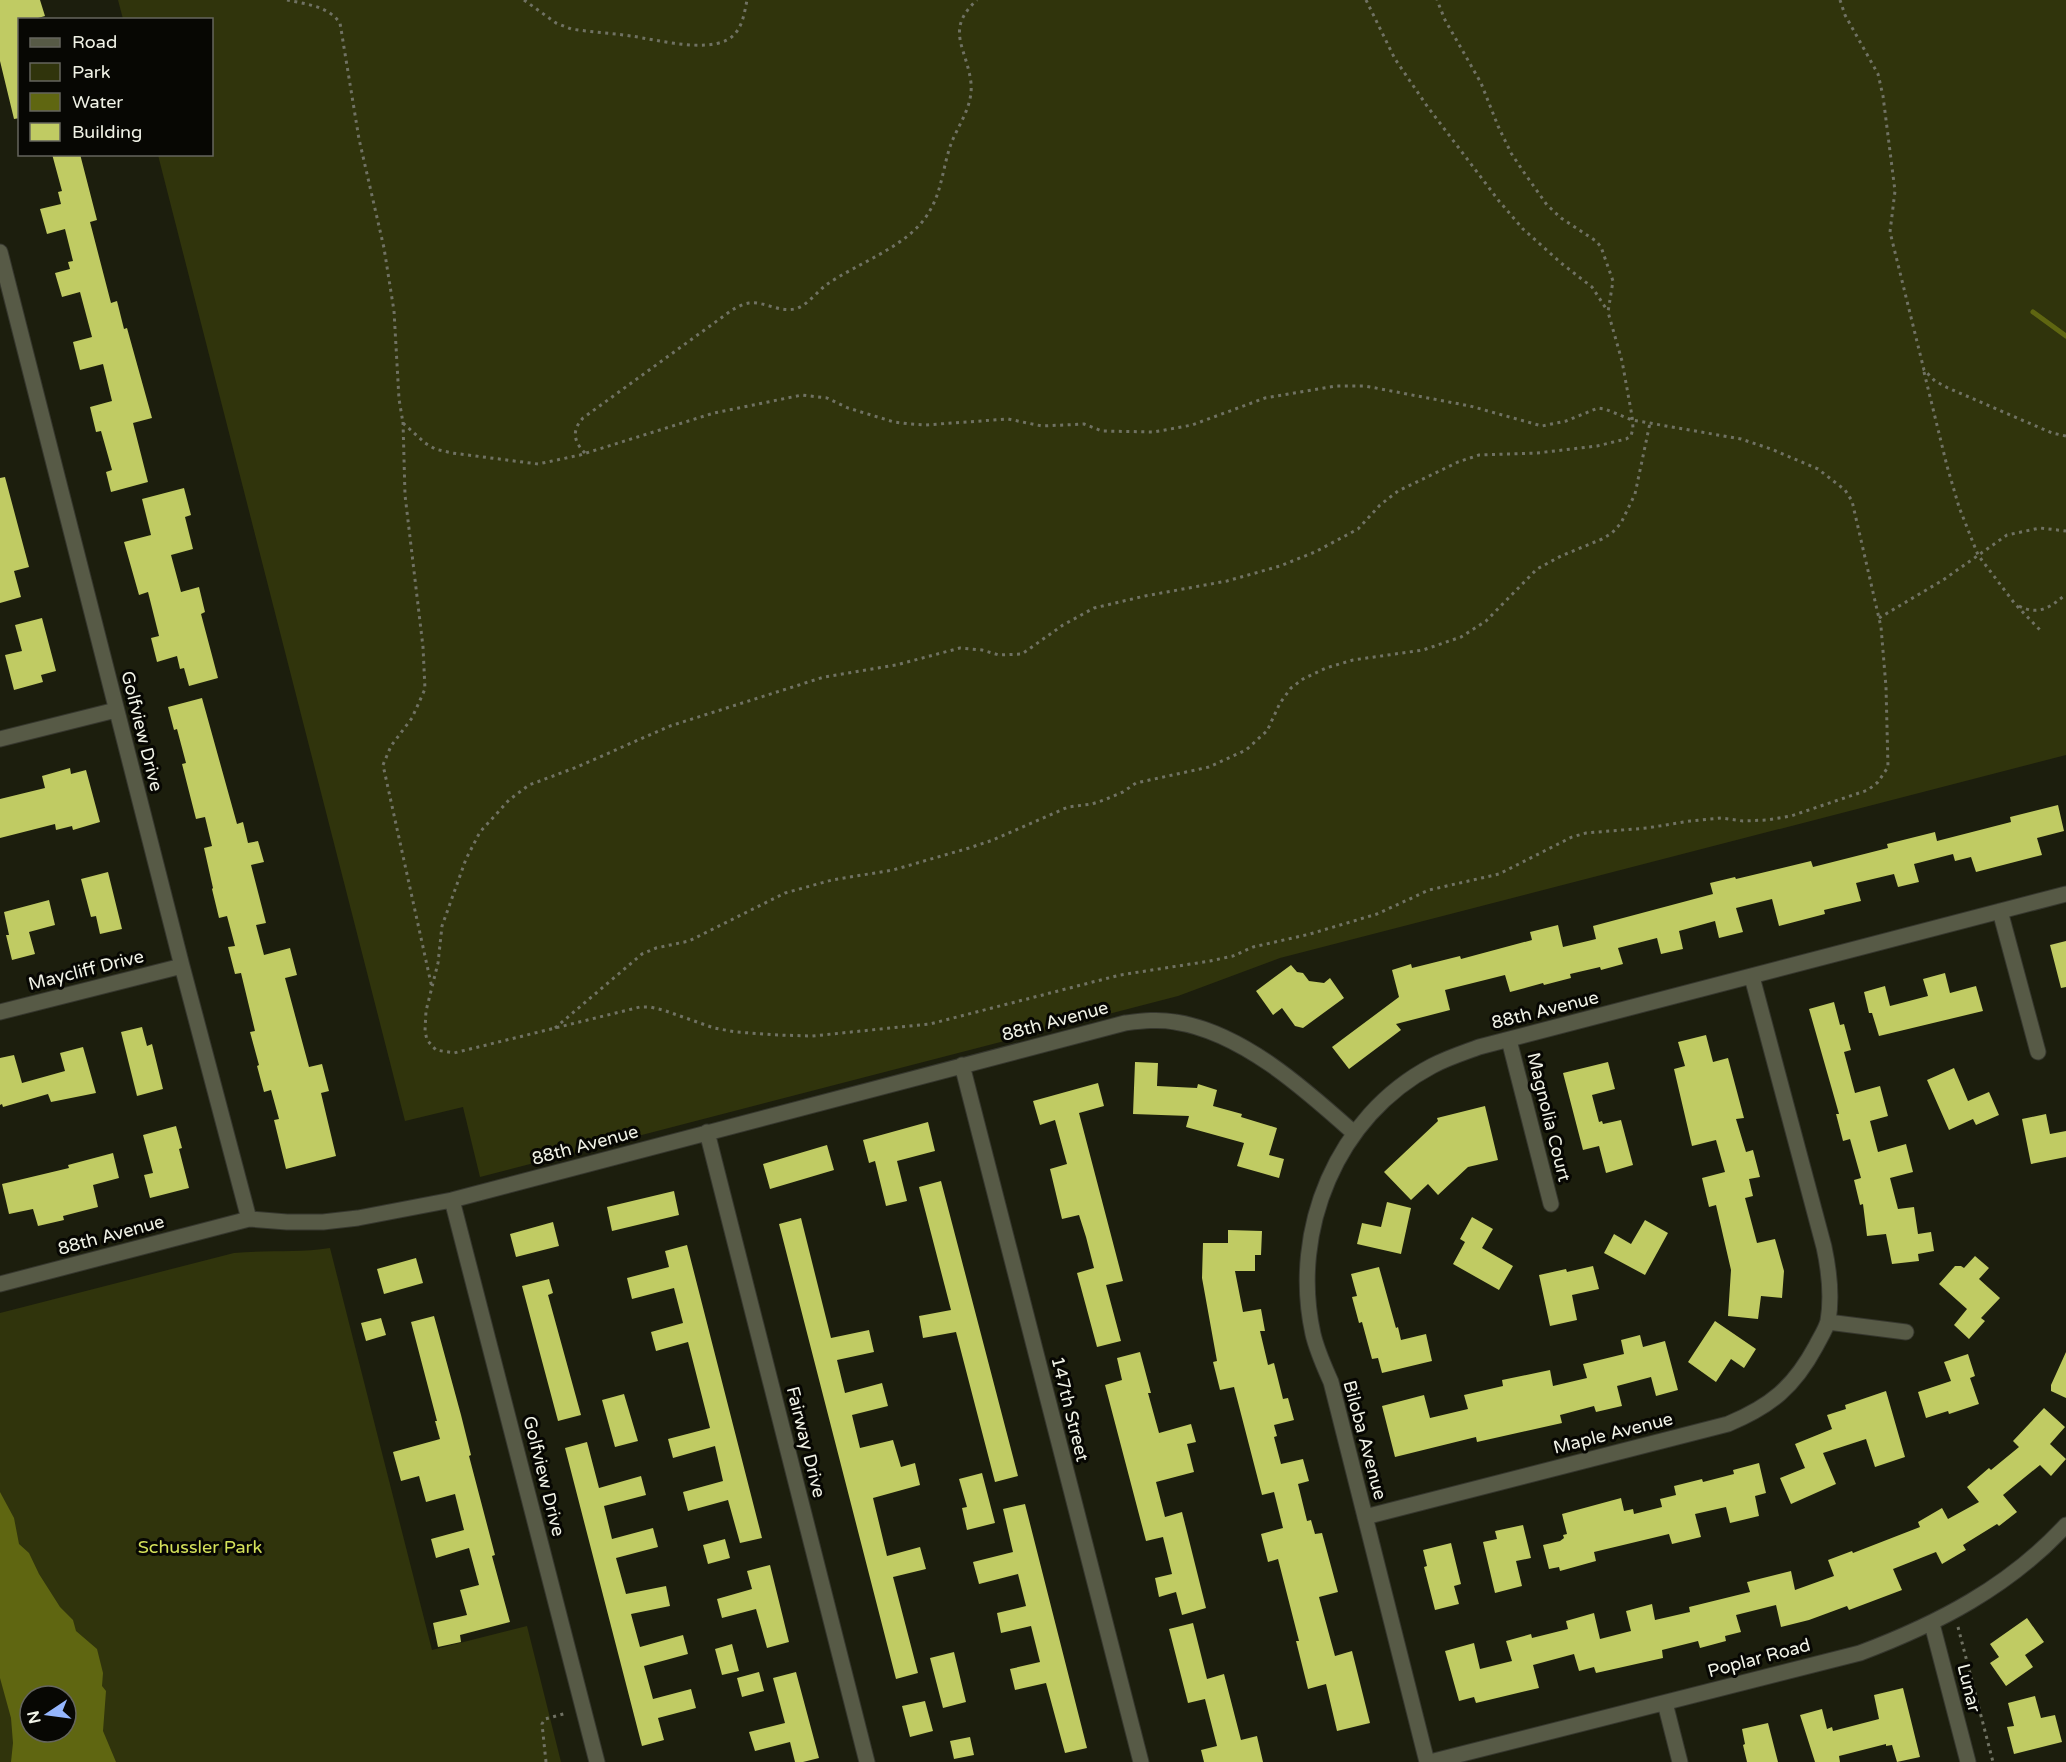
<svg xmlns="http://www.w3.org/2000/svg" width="2066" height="1762" viewBox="0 0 2066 1762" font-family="'Varela Round',sans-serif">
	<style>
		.green { fill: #30340c; fill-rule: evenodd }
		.water { fill: #5f6611; fill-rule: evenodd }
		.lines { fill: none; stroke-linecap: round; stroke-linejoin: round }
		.stream { stroke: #5f6611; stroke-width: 5 }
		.building { fill: #c0cb63 }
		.minor-casing { stroke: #36372e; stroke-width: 17 }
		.path { stroke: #707263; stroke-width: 3; stroke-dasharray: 3 4.5; stroke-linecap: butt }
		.minor { stroke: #575a46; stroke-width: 15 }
		.labels { text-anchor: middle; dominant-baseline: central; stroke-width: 6; stroke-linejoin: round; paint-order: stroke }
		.street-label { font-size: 18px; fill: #f1f3e7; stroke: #070703 }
		.park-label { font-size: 18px; fill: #d5e25a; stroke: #070703 }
	</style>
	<rect width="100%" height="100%" fill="#1c1e0d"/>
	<path class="green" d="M118 0H2066V755L1280 958 1178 996 480 1177 463 1107 405 1121 158 155 212 154V20L123 19Z
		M330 1248 432 1650 527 1626 561 1762H0V1313L234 1253C266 1250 298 1253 330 1248ZM30 1696H66V1732H30Z"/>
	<path class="water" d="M0 1492 14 1518 19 1544 29 1553 39 1574 60 1607 73 1620 76 1631 97 1649 103 1673 102 1686 106 1691 103 1731 116 1762H11L13 1743 11 1718 0 1678ZM30 1696H66V1732H30Z"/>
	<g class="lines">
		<path class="stream" d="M2033 312 2066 336"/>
	</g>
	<path class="building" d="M0 0H40L45 16 31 20H20V118L14 119 0 61Z
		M52 154H80L97 220 90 222 111 303 117 301 124 329 127 328 152 418 133 423 148 482 111 492 106 472 112 470 101 431 96 432 90 407 112 401 103 364 80 370 73 342 92 337 80 292 62 297 55 273 70 269 68 262 73 261 65 229 47 234 40 209 61 204 58 192 62 191Z
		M5 477 29 567 14 571 21 597 0 603V478Z
		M184 488 191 515 185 517 193 549 171 555 181 592 199 587 205 612 201 614 218 678 189 686 184 668 180 669 177 656 157 662 151 638 159 636 148 592 139 595 124 542 151 535 142 499Z
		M42 618 56 671 41 675 43 682 14 690 5 655 22 651 15 625Z
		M202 698 237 824 243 822 248 843 258 841 264 862 251 865 266 923 256 925 264 955 290 948 297 975 285 978 309 1067 322 1064 329 1091 321 1093 336 1156 286 1169 274 1120 279 1119 271 1090 264 1092 257 1066 259 1065 250 1032 255 1031 241 973 235 974 228 947 235 946 227 916 219 918 212 889 213 888 204 848 212 846 205 817 196 819 182 764 186 763 177 729 174 730 168 707Z
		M70 768 71 774 86 770 100 822 73 830 72 826 56 830 55 824 0 838V799L45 788 42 776Z
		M2058 805 2064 831 2037 838 2042 855 1976 872 1971 857 1955 861 1953 854 1914 864 1919 882 1898 887 1894 874 1856 883 1861 901 1824 910 1825 914 1779 926 1772 899 1736 908 1743 932 1719 938 1715 921 1679 931 1683 949 1661 954 1657 938 1618 948 1623 964 1601 970 1600 967 1570 974 1571 978 1544 985 1543 983 1510 992 1505 975 1445 990 1450 1010 1396 1024 1401 1030 1349 1069 1332 1047 1399 997 1392 970 1411 964 1412 968 1460 956 1461 959 1532 940 1530 932 1558 925 1563 947 1596 939 1593 926 1713 894 1710 883 1735 877 1736 879 1811 861 1813 867 1888 848 1887 844 1935 832 1937 841 2011 822 2010 817Z
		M108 872 122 929 100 934 96 916 91 917 81 879Z
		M49 900 55 925 29 932 35 954 12 960 6 935H9L4 912Z
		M2066 941V987L2061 988 2050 945Z
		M1291 965 1297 972 1303 973 1309 981 1324 983 1330 978 1344 998 1303 1028 1295 1026 1282 1008 1273 1015 1256 991Z
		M1945 973 1950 993 1976 986 1983 1011 1879 1036 1872 1013H1869L1864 992 1885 986 1890 1006 1928 996 1923 979Z
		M1834 1002 1840 1025 1844 1024 1851 1050 1844 1052 1855 1093 1880 1086 1888 1116 1870 1121 1878 1152 1906 1144 1913 1172 1890 1178 1898 1209 1914 1207 1918 1234 1931 1232 1934 1251 1918 1254 1919 1261 1892 1264 1886 1234 1867 1236 1863 1204 1860 1205 1854 1180 1861 1178 1850 1139 1843 1141 1836 1114H1839L1809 1009Z
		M142 1027 147 1046 152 1044 163 1089 137 1096 121 1032Z
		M1706 1035 1713 1062 1728 1058 1744 1118 1736 1119 1746 1152 1753 1150 1760 1177 1749 1179 1753 1196 1745 1198 1757 1243 1775 1239 1784 1271 1782 1298 1761 1296 1758 1319 1728 1316 1731 1270 1716 1205 1709 1207 1702 1178 1725 1172 1716 1140 1692 1146 1674 1069 1685 1066 1678 1042Z
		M83 1047 96 1093 51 1102 48 1094 3 1107 2 1104 0 1105V1058L14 1055 22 1083 65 1071 60 1053Z
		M1135 1062 1158 1063 1157 1086 1197 1088 1198 1084 1217 1090 1213 1106 1242 1114 1241 1117 1277 1128 1269 1155 1284 1159 1279 1178 1237 1166 1244 1143 1186 1127 1189 1116 1133 1114Z
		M1608 1062 1615 1089 1592 1095 1599 1122 1602 1121 1603 1124 1621 1120 1633 1165 1606 1173 1599 1146 1583 1150 1563 1073Z
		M1954 1068 1968 1101 1989 1092 1999 1115 1976 1125 1973 1119 1949 1130 1927 1080Z
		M1098 1083 1104 1106 1079 1113 1123 1281 1106 1285 1121 1341 1097 1347 1077 1273 1094 1268 1086 1237 1079 1215 1062 1219 1050 1169 1067 1164 1055 1120 1040 1125 1033 1101Z
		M1485 1106 1498 1160 1468 1167 1438 1195 1428 1184 1411 1200 1384 1172 1438 1121 1437 1118Z
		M2046 1114 2050 1134 2066 1131V1157L2031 1164 2022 1119Z
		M928 1122 935 1151 897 1161 907 1201 886 1206 875 1161 869 1163 863 1140Z
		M176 1126 182 1148 179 1149 189 1188 150 1198 144 1175 153 1173 143 1135Z
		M827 1145 834 1170 770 1189 763 1164Z
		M113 1153 119 1178 93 1185 98 1207 63 1216 64 1220 38 1226 33 1209 9 1214 2 1184 69 1168 68 1165Z
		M941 1181 1018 1476 995 1482 956 1332 923 1338 919 1316 951 1310 919 1187Z
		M674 1191 679 1215 612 1231 607 1207Z
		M1387 1202 1411 1208 1401 1254 1357 1244 1362 1223 1381 1227Z
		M1472 1217 1493 1229 1482 1248 1513 1266 1499 1290 1453 1264 1465 1242 1460 1239Z
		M801 1218 831 1338 869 1330 874 1352 837 1360 845 1393 882 1383 888 1406 852 1415 860 1448 893 1440 901 1467 915 1463 920 1485 873 1498 887 1556 920 1547 926 1569 893 1577 918 1673 896 1679 779 1224Z
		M1645 1220 1668 1233 1645 1275 1604 1253 1614 1234 1631 1244Z
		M553 1222 559 1246 516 1257 510 1234Z
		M1228 1230 1262 1231 1261 1255H1255V1271H1235L1243 1312 1261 1309 1265 1331H1260L1268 1365 1274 1363 1283 1399 1288 1398 1294 1420 1274 1425 1277 1436 1274 1437 1281 1464 1303 1459 1309 1481 1298 1484 1307 1521 1311 1520 1315 1534 1322 1533 1338 1592 1319 1597 1335 1656 1352 1651 1370 1723 1337 1731 1326 1684 1308 1689 1296 1641H1299L1278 1559 1268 1562 1261 1534 1283 1528 1274 1492 1262 1495 1234 1387 1220 1390 1213 1362 1217 1361 1202 1278 1203 1243H1228Z
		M687 1245 762 1538 740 1543 728 1500 688 1511 683 1492 723 1481 715 1446 673 1458 668 1439 710 1428 688 1342 656 1351 651 1332 683 1323 674 1288 632 1299 627 1278 669 1267 665 1251Z
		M1975 1256 1989 1268 1979 1279 2000 1298 1981 1318 1985 1321 1969 1339 1954 1325 1967 1309 1939 1284 1955 1266H1961L1964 1268Z
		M416 1258 423 1283 384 1294 377 1269Z
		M1593 1266 1599 1289 1572 1295 1577 1320 1550 1326 1539 1275 1566 1269 1567 1272Z
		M1379 1267 1396 1328 1398 1327 1401 1340 1426 1334 1432 1361 1382 1373 1378 1358 1372 1359 1362 1322 1359 1323 1352 1297 1357 1296 1351 1274Z
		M549 1279 553 1293 548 1295 581 1415 558 1421 522 1286Z
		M434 1316 461 1415 471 1455 469 1456 495 1555 492 1556 510 1622 460 1635 461 1642 438 1647 433 1623 467 1615 460 1590 479 1585 469 1548 436 1558 431 1539 464 1530 455 1494 426 1502 419 1476 401 1481 393 1452 440 1439 435 1421H437L411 1322Z
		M381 1318 386 1335 366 1341 361 1323Z
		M1715 1321 1756 1349 1744 1368 1731 1359 1716 1382 1688 1362Z
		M1640 1335 1643 1347 1665 1341 1678 1390 1656 1396 1651 1377 1617 1386 1622 1406 1596 1412 1594 1406 1560 1415 1562 1423 1477 1442 1476 1437 1395 1457 1382 1406 1424 1395 1430 1418 1468 1409 1464 1395 1503 1386 1502 1380 1550 1370 1553 1386 1587 1378 1583 1364 1624 1354 1621 1340Z
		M1140 1352 1151 1393H1148L1159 1433 1191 1424 1196 1442 1187 1444 1194 1472 1156 1482 1165 1517 1182 1512 1206 1608 1182 1615 1176 1592 1159 1597 1155 1578 1172 1574 1163 1537 1146 1541 1105 1385 1122 1380 1117 1358Z
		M2066 1352V1398L2051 1391V1385Z
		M1968 1354 1975 1376 1970 1378 1979 1404 1949 1414 1948 1411 1926 1418 1918 1392 1951 1381 1944 1362Z
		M1886 1391 1905 1457 1875 1467 1866 1439 1823 1453 1836 1484 1791 1504 1780 1478 1805 1468 1795 1444 1832 1429 1827 1415 1846 1409 1845 1405Z
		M624 1394 638 1441 615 1447 602 1400Z
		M2044 1408 2065 1427 2050 1444 2066 1459 2051 1476 2040 1465 2003 1495 2017 1512 1999 1526 1997 1524 1963 1545 1966 1550 1942 1564 1936 1552 1893 1569 1902 1590 1849 1610 1847 1606 1809 1620 1781 1627 1776 1605 1736 1615 1741 1632 1725 1636 1726 1641 1700 1648 1698 1641 1662 1650 1663 1658 1596 1673 1594 1667 1579 1671 1574 1654 1533 1665 1539 1688 1476 1703 1474 1697 1459 1701 1445 1651 1474 1643 1480 1669 1512 1661 1506 1641 1531 1634 1532 1638 1568 1629 1566 1621 1594 1613 1600 1639 1631 1631 1626 1611 1652 1604 1655 1620 1690 1612 1689 1607 1750 1592 1747 1582 1791 1571 1795 1590 1834 1576 1828 1560 1852 1551 1853 1553 1920 1527 1918 1522 1942 1508 1948 1519 1979 1502 1967 1487 1989 1468 1991 1470 2019 1447 2013 1441Z
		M587 1442 599 1488 641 1476 646 1495 604 1506 612 1539 653 1528 658 1547 616 1558 626 1594 666 1586 670 1606 631 1614 640 1647 683 1635 688 1654 644 1666 653 1699 691 1689 696 1708 658 1718 664 1740 642 1746 565 1448Z
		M1759 1463 1766 1493 1755 1496 1759 1516 1730 1523 1726 1507 1695 1514 1701 1537 1672 1544 1669 1534 1594 1552 1596 1561 1560 1571 1559 1567 1549 1569 1543 1545 1560 1541 1564 1538 1563 1535 1567 1534 1562 1514 1621 1498 1624 1511 1633 1509 1634 1514 1662 1507 1660 1499 1676 1495 1674 1486 1702 1479 1703 1482 1734 1474 1733 1470Z
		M982 1473 995 1523 967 1530 962 1508 967 1507 959 1479Z
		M1025 1504 1087 1748 1065 1753 1046 1683 1015 1690 1010 1669 1040 1662 1031 1626 1001 1633 997 1613 1026 1606 1018 1574 979 1584 973 1562 1013 1552 1003 1509Z
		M1523 1525 1531 1558 1516 1561 1522 1586 1495 1593 1483 1542 1497 1539 1495 1531Z
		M725 1539 730 1558 708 1564 703 1545Z
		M1451 1543 1461 1584 1454 1586 1459 1604 1435 1610 1424 1567 1427 1566 1423 1550Z
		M770 1565 789 1642 767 1648 756 1609 722 1618 717 1599 752 1589 747 1571Z
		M2027 1618 2044 1642 2025 1655 2033 1667 2006 1686 1990 1663 1999 1657 1990 1644Z
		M1193 1623 1207 1679 1224 1674 1241 1740 1257 1736 1263 1762H1204L1201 1750 1217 1746 1205 1699 1188 1703 1169 1629Z
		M732 1644 739 1671 722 1675 715 1649Z
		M954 1652 966 1702 943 1708 930 1658Z
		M759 1672 764 1691 742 1697 737 1678Z
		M796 1672 819 1758 803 1762H795L790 1742 755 1751 749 1732 785 1723 773 1678Z
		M1903 1688 1920 1757 1897 1762 1892 1745 1886 1746V1744L1839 1756 1840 1762H1815L1800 1715 1822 1709 1827 1729 1832 1727 1833 1731 1879 1719 1874 1695Z
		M2035 1696 2041 1718 2055 1715 2062 1742 2014 1754 2007 1727 2014 1726 2008 1703Z
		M925 1701 933 1731 910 1737 902 1706Z
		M1768 1723 1778 1762H1747L1743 1745 1745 1744 1742 1729Z
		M970 1737 974 1755 954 1759 950 1741Z"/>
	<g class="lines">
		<g class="minor-casing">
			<path id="minor" d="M0 252 182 966 249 1219
				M0 739 116 710
				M2000 911 2038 1052
				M0 1012 182 966
				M1509 1040 1551 1204
				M962 1065 1141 1762
				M707 1132 867 1762
				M452 1200 597 1762
				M0 1284 249 1219 287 1222H323L358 1218 452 1200 1125 1023C1142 1021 1158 1019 1175 1022 1242 1032 1306 1090 1354 1133
				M1828 1322 1906 1332
				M1365 1517 1728 1424C1771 1406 1794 1387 1816 1346 1820 1338 1826 1329 1828 1321 1832 1297 1829 1270 1824 1247L1752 977
				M1932 1624 1968 1762
				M1665 1703 1680 1762
				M1427 1762 1331 1382C1324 1366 1317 1351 1313 1334 1290 1230 1337 1116 1432 1066 1447 1058 1463 1053 1479 1047L2066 894
				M1430 1762 1860 1653C1937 1624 2009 1587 2066 1525"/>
		</g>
		<path class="path" d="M287 0C306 4 328 6 340 23L359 139 384 248 394 311 399 399 403 423 425 443 435 449 452 453 538 464 580 455 714 413 802 395 827 398 848 408 894 422 910 424 925 425 1008 419 1042 426 1084 424 1102 431 1154 432 1192 425 1265 398 1336 386H1365L1470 406 1542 426 1566 421 1598 408 1605 409 1632 420 1741 439 1771 449 1818 469 1845 490 1852 501 1881 627 1886 687 1888 767 1878 782 1868 790 1791 816 1767 820 1743 821 1721 818 1690 821 1647 828 1586 833 1572 837 1499 874 1429 890 1377 914 1310 934 1253 947 1233 956 1210 961 1120 975 930 1024 812 1036 778 1035 736 1032 714 1028 663 1010 650 1007H640L454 1053 436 1050 427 1040 425 1031 426 1011 438 963 442 926 466 859 480 832 509 800 529 785 577 767 670 726 824 677 896 665 960 648 982 650 999 655 1022 654 1063 625 1094 608 1145 596 1227 581 1280 566 1315 552 1358 529 1380 505 1398 491 1458 462 1479 455 1537 453 1597 446 1626 439 1631 436 1633 428 1632 416 1622 361 1608 312 1613 281 1601 247 1596 241 1561 218 1547 205 1523 171 1511 153 1498 126 1481 83 1445 20 1437 0
			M524 0 556 23 571 29C591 32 611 33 631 36 658 40 702 52 727 40 742 32 744 15 747 0
			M1366 0 1395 59 1427 106 1499 201 1523 229 1561 263 1592 287 1607 310
			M1840 0 1845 15 1878 74 1883 96 1895 191 1890 232 1924 370 1935 381 1948 388 2052 433 2066 436
			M1924 372 1947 466 1959 507 1978 555 2015 604 2040 630
			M403 422 405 495 423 647 425 689 412 718 391 746 383 765 432 988
			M585 453C573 441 572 430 583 418L732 310C737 307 743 304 749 303 765 301 781 314 798 308 809 303 817 292 826 285 857 263 910 246 929 212 943 190 943 162 953 139 961 121 973 104 971 83 967 48 944 30 977 0
			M2019 606C2039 616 2051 607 2066 594
			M1879 618 1943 580 2007 535 2040 528 2066 531
			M555 1028 642 954 656 948 689 941 785 893 832 880 893 870 969 848 993 840 1068 807 1092 804 1104 800 1123 792 1136 783 1209 767 1246 750 1258 739 1267 731 1280 703 1291 688 1303 679 1326 668 1353 660 1423 650 1461 637 1486 621 1537 569 1561 556 1602 539 1612 533 1621 523 1635 494 1650 423
			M1958 1627 1993 1762
			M546 1762 542 1724 545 1719 567 1713"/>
		<use href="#minor" class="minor"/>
	</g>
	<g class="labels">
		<g class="street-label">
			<text transform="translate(142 731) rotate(76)">Golfview Drive</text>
			<text transform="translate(86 970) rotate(-14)">Maycliff Drive</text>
			<text transform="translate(1545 1010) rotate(-14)">88th Avenue</text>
			<text transform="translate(1055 1021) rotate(-15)">88th Avenue</text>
			<text transform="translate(1549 1117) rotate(76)">Magnolia Court</text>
			<text transform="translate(585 1145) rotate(-15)">88th Avenue</text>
			<text transform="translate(111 1235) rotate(-15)">88th Avenue</text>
			<text transform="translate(1070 1409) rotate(76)">147th Street</text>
			<text transform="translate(1613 1433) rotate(-14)">Maple Avenue</text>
			<text transform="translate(1365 1440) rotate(75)">Biloba Avenue</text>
			<text transform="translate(806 1442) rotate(76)">Fairway Drive</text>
			<text transform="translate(544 1476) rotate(76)">Golfview Drive</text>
			<text transform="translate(1759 1658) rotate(-15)">Poplar Road</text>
			<text transform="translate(1969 1688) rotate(76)">Lunar</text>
		</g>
		<g class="park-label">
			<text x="200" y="1547">Schussler Park</text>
		</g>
	</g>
	<rect x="18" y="18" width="195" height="138" fill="#070703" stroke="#65655e" stroke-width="1.5"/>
	<rect x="30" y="38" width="30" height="9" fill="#575a46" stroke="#65655e" stroke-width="1.5"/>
	<text x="72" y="48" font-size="18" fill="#f1f3e7">Road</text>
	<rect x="30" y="63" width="30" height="18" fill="#30340c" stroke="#65655e" stroke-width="1.5"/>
	<text x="72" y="78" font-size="18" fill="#f1f3e7">Park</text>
	<rect x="30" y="93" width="30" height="18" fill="#5f6611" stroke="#65655e" stroke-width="1.5"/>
	<text x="72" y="108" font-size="18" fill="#f1f3e7">Water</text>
	<rect x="30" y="123" width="30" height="18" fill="#c0cb63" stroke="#65655e" stroke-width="1.5"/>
	<text x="72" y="138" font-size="18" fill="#f1f3e7">Building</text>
	<g transform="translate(48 1714) rotate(257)"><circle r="28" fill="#070703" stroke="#65655e" stroke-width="1.5"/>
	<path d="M0-4.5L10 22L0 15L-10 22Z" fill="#95b6fd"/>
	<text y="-9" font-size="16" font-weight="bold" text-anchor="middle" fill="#f1f3e7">N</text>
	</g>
</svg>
